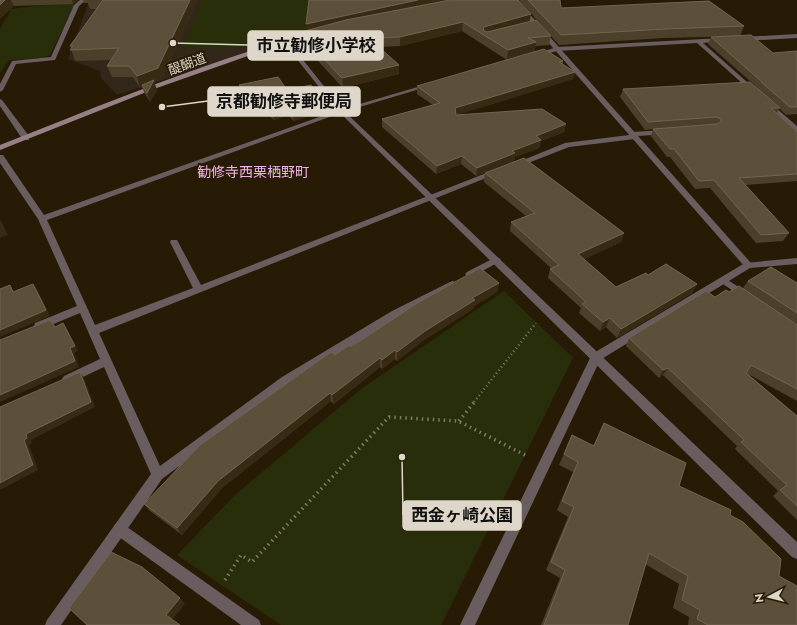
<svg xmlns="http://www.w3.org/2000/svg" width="797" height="625" viewBox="0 0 797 625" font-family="Jost,'Noto Sans JP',sans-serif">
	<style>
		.education { fill: #322719 }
		.green { fill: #282e0a }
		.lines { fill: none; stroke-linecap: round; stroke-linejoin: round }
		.path-far1 { stroke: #827866; stroke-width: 2.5; stroke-dasharray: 1 3; stroke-linecap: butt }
		.path { stroke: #827866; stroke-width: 3.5; stroke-dasharray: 1.5 4; stroke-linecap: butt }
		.service { fill: #6a5d5f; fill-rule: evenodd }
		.minor { fill: #6a5d5f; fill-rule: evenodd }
		.tertiary { fill: #6a5d5f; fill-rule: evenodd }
		.secondary { fill: #968085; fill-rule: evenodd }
		.wall { fill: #4d402a }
		.shaded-wall { fill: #382b14 }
		.building { fill: #5d503b; stroke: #716551 }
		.labels { text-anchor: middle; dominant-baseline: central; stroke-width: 4; stroke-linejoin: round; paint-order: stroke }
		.far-street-label { font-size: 13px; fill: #ded6c8; stroke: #281b05 }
		.far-neighbourhood-label { font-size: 14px; fill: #f0b2e7; stroke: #281b05 }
		.leader { fill: none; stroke: #ded6c8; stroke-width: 1.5 }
		.callout-dot { fill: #ded6c8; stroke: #281b05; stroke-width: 1.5 }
		.callout { fill: #ded6c8; stroke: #ded6c8; stroke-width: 1.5 }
		.callout-label { font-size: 17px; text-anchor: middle; font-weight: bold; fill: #111 }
	</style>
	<rect width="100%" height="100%" fill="#281b05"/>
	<path class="education" d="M121 0H386L389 14 301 35 117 95 101 78 100 71 68 59 88 4 119 3Z"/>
	<path class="green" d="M202 0H309L387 13 281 37 242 48 181 49Z
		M55 4H75L50 55 42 58 9 60 0 73V29L11 9Z
		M504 291 573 358 441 625H281L177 555 236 494 361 389Z"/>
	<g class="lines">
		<path class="path-far1" d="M474 402 536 323"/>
		<path class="path" d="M459 421 475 401
			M225 580 241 555 252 562 389 417 458 421 527 456"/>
		<path class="service" d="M723 277 748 293 750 295 748 297H742L720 282 718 280 720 278Z
			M120 522 259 620 261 625H241L115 534 113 529 115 524Z"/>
		<path class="minor" d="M80 0H86L79 6 55 60 16 64 3 90 0 92V84L12 61 51 57 74 5Z
			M797 34V38L742 41 739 39 742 37Z
			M722 38 725 40 724 41 703 43 756 90V92H752L697 43 557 51 535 57 532 55 557 47Z
			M428 84 433 85 343 112 47 220 95 325 193 288 170 242 171 240H177L201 285 494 170H497L501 172 99 333 160 466 282 377 392 311 450 282 453 281 458 284 456 286 400 317 290 383 162 479 61 625H45L47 620 151 474 104 367 68 384 64 382 62 379 64 376 100 359 80 313 39 330 35 329 34 326 35 323 77 306 38 219 0 163V155H3L44 215 339 110Z
			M0 99 2 100 29 136V140H23L0 106Z
			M765 102H769L797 126V132L765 104Z
			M665 130H668V134L638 136V139H635L569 147 518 167H512L511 165 565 143 629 135V132H632Z
			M496 257 499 258 501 260 499 262 473 276H467L465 274 467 272Z
			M797 258V264L750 268 600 360 475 625H460L592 354 745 263Z"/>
		<path class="tertiary" d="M511 0H517L751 263 753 265 751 267H745Z
			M284 41H288L343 110 797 542V559L792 557 339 112 284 43Z"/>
		<path class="secondary" d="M317 31 320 33 319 34 245 57 154 89 0 150V145C104 104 209 60 317 31Z"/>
	</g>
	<path class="wall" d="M0 0H78L73 4 14 6Z
		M83 0H197L162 79 154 82 157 90 150 102 145 94 142 87 140 88 133 77H112L107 66 112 60 75 61 70 46 96 9H90L88 3H84Z
		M519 0H560L561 8 744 26 740 36 663 38 559 45Z
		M531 14 530 21 551 36 549 45 536 46 507 60 462 31 400 46 379 47 399 74 343 88 305 47 304 38Z
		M711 37 773 53 797 51V114L786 115 779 108 777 113 797 132V181L746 185 789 233 783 241 756 243 710 188 695 189 670 157H667L651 136 653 129 645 130 620 97 623 89 757 88H758L708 44Z
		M563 61V64L575 72 573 79 456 115 566 124 564 132 541 141 539 148 515 157 514 161 476 176 461 164 436 174 382 127V119L433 105 417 94V86Z
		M239 85 287 90 325 110 294 121 288 115 274 120 241 92Z
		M485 173 624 233 621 242 584 259 616 287 648 275 697 284 692 293 617 338 606 327 600 331 579 313 581 308 548 278 550 269 551 268 510 231 511 222 526 216 484 182Z
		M748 281 797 283V401L748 374 797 416V520L773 496 778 491 735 449 737 446 663 375 659 378 626 346 629 338 715 297 729 292 743 288Z
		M499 283 497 292 474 306 473 309 424 340 397 361 395 359 382 369 380 367 334 404 331 401 222 488 182 535 150 511 144 504 335 355 351 347Z
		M604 423 679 486 730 515 779 576 797 625H688L689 617 673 608 679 584 645 564 628 625H541L560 578 546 570 568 517 557 510 573 472 559 465 572 435 593 446Z"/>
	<path class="shaded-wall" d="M5 0H11L14 6 0 19V5Z
		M72 0H78L73 4Z
		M190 0H197L162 79 154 82 157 90 150 102 147 93 142 85V87L140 88 137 76Z
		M418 0H465L307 33 306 24Z
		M531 14 529 23 483 35 484 27Z
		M463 22 462 31 400 46V37Z
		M536 42 535 52 507 60 508 50Z
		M399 65V74L343 88 342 78Z
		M575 72 573 79 454 116 455 108Z
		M324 104 325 110 294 121 293 114Z
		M286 109 288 115 274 120 273 113Z
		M566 124 564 132 541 141 539 148 515 157 514 161 476 176 477 168 512 151 536 136Z
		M462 156 461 164 436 174 437 166Z
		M0 219 8 235 0 238Z
		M624 233 621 242 575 263 578 254Z
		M499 283 497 292 474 306 473 309 424 340 397 361V352L425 331 472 298Z
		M33 284 37 289 50 316 0 337V330Z
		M697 284 692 293 617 338 621 329Z
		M610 318 606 327 600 331 603 322Z
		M63 323 67 329 78 351 74 353 79 367 0 402V395L70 348Z
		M395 350V359L382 369V360Z
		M380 358V367L334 404 332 395Z
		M668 368 663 375 659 378 663 370Z
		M80 372 84 378 95 407 31 440 32 443 29 445 38 470 0 490V483L24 440 26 434Z
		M330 393 331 401 222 488 182 535 177 528 218 481Z
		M180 598 185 604 172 620 166 615Z"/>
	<path class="building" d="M0 0H5L0 5Z
		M103 0H190L158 68 137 76 129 66H107L119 48 70 50 73 46H70Z
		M309 0H418L306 24Z
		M450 0H518L531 14 484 27 483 30 487 32 536 20 551 36 528 38 536 42 508 50 463 22 400 37 369 38 399 65 342 78 304 38 305 31 346 20Z
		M528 0H560L561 8 709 1 744 26 666 29 561 35Z
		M751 35 773 53 797 51V107H790L761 82H762L711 37Z
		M544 49 563 61 559 62 575 72 455 108 456 115 542 109 566 124 536 136 541 140 512 151 515 153 477 168 462 156 437 166 382 119 440 103 417 86Z
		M278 77 287 90 311 85 324 104 293 114 286 109 273 113 239 85Z
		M154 80 147 93 142 85Z
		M750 82 780 108H771L797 132V174L739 178 789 233 761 235 714 180 699 181 674 149H670L653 129 717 124 721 122V119L716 117 648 122 623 89Z
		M524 158 624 233 578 254 616 287 646 273 648 275 666 264 697 284 621 329 610 318 603 322 582 304 586 302 550 269 559 265 511 222 535 213 485 173Z
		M771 267 797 283V313L748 281Z
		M480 268 499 283 472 298 475 300 425 331 397 352 395 350 382 360 380 358 332 395 330 393 218 481 177 528 144 504 200 445 331 352 335 355 349 345 351 347 419 302Z
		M33 284 46 310 0 330V289L10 285 13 292Z
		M739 286 797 325V389L751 365 746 373 797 416V506L780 490 787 485 741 442 744 440 668 368 663 370 629 338 706 291 715 297 726 290 729 292Z
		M50 320 55 327 63 323 75 346 70 348 75 361 0 395V340Z
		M80 372 91 402 26 434 27 438 24 440 33 465 0 483V407Z
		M604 423 686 463 679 486 731 510 730 515 743 522 781 559 779 576 797 586V625H708L697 619 700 610 682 600 688 576 649 553 628 625H544L565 570 551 562 574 507 562 501 578 462 564 454 572 435 594 446Z
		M111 552 142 567 180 598 166 615 180 625H87L69 608Z"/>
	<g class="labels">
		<g class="far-street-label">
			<text transform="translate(187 64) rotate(-20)">醍醐道</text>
		</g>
		<g class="far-neighbourhood-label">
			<text x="253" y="172">勧修寺西栗栖野町</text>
		</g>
	</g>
	<path class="leader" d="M173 43L248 45M162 107L208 101M402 457L403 515"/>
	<g class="callout-dot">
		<circle cx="173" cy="43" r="4"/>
		<circle cx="162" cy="107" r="4"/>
		<circle cx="402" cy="457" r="4"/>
	</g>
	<g class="callout">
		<rect x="248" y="31" width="135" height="29" rx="4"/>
		<rect x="208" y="87" width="152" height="29" rx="4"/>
		<rect x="403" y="501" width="118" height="29" rx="4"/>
	</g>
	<g class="callout-label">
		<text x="316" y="51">市立勧修小学校</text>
		<text x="284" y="107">京都勧修寺郵便局</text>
		<text x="462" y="521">西金ヶ崎公園</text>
	</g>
	<g transform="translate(769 597) rotate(263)" stroke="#281b05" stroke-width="3" paint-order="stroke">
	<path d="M0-3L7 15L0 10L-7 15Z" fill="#ded6c8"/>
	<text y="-6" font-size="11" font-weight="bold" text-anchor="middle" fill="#ded6c8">N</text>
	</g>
</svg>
